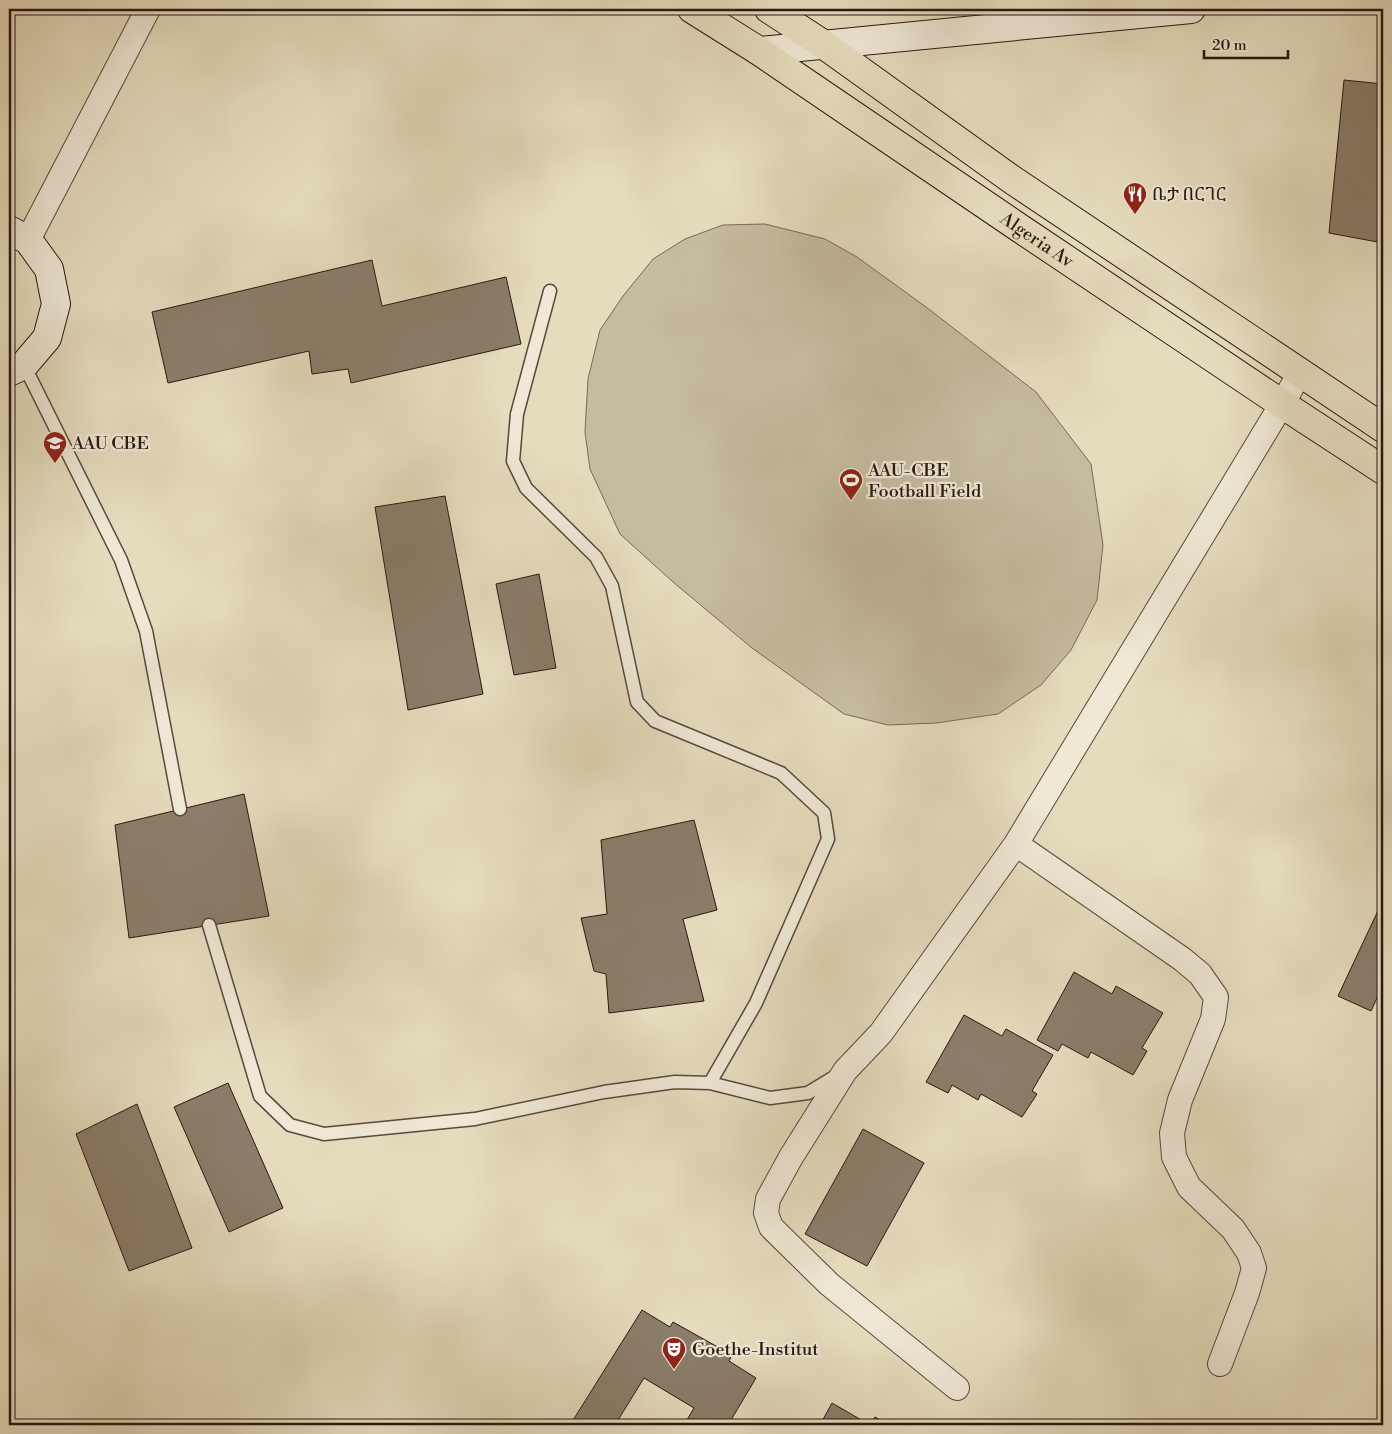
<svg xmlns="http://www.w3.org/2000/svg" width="1392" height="1434" viewBox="0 0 1392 1434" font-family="'Libre Bodoni','Noto Serif Ethiopic',serif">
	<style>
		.green { fill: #c5bba0; stroke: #786958 }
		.building { fill: #8b7d6a; stroke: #2a1710 }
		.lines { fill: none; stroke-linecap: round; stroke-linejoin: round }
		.service-casing { stroke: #59483c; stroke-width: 15 }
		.minor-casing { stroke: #59483c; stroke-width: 26 }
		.secondary-casing { stroke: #2a1710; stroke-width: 30 }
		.primary-casing { stroke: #2a1710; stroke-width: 30 }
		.service { stroke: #eee8d5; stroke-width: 12 }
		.minor { stroke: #eee8d5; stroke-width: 24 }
		.secondary { stroke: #eee8d5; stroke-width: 28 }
		.primary { stroke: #e5dcbe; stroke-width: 28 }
		.labels { text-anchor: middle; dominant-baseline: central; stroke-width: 4.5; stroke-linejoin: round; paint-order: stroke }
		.poi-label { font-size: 18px; fill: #2a1710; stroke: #eee8d5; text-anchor: start }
		.street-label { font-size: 18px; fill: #2a1710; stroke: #eee8d5 }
	</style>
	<rect width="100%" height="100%" fill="#e5dcbe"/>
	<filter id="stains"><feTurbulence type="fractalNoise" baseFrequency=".004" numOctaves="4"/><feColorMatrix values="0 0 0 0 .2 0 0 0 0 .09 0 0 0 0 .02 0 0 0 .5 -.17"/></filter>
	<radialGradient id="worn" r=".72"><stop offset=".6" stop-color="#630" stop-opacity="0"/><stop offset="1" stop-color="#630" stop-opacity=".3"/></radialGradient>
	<path class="green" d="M765 224 825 239 857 257 926 307 1036 392 1091 464 1103 545 1097 600 1071 650 1041 685 998 714 936 723 888 725 844 714 752 648 673 582 620 534 590 469 585 432 588 379 600 330 623 296 653 259 685 239 723 225Z"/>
	<path class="building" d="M1344 80 1383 84V243L1329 233Z
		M372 260 382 306 506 277 521 344 351 383 348 369 312 374 309 351 168 383 152 312Z
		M445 496 483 694 408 710 375 507Z
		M539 574 556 668 514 675 496 584Z
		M244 794 269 916 129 938 115 825Z
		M694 820 717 910 683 919 704 1001 609 1013 606 974 594 971 581 918 607 914 601 840Z
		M1383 900V985L1371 1011 1338 996Z
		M1074 972 1112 994 1116 986 1163 1013 1142 1048 1147 1051 1133 1075 1091 1052 1088 1058 1062 1044 1058 1051 1037 1040Z
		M964 1015 1002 1036 1006 1029 1053 1055 1032 1091 1037 1094 1022 1117 981 1094 978 1100 952 1085 948 1093 926 1082Z
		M228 1083 283 1208 229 1232 174 1107Z
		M137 1104 192 1248 129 1271 76 1134Z
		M863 1129 924 1163 867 1266 805 1234Z
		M642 1310 670 1327 673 1322 732 1355 729 1361 756 1378 728 1425H684L694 1408 644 1378 615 1425H570Z
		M832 1403 870 1425 875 1417 889 1425H820Z"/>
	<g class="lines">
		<g class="service-casing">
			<path id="service" d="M550 291 517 414 513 461 526 488 596 557 612 586 637 702 655 721 781 773 824 813 828 839 756 1003 710 1083
				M24 365 121 560 146 631 180 809
				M209 925 260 1096 290 1125 324 1134 475 1119 604 1092 675 1082 710 1083 770 1098 808 1093 836 1076"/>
		</g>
		<g class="minor-casing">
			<path id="minor" d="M28 240 148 9
				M1016 844 1182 959 1200 974 1216 997 1213 1019 1180 1100 1172 1133 1174 1157 1189 1187 1233 1229 1249 1253 1254 1268 1247 1293 1220 1364
				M957 1388 829 1284 771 1227 766 1213 768 1199 791 1157 845 1071 881 1033 1016 844 1282 404 1300 373"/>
		</g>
		<g class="secondary-casing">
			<path id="secondary" d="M759 51 1191 9
				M9 230 28 240 49 269 56 304 47 338 24 365 9 372"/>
		</g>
		<g class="primary-casing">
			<g id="primary">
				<path id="s1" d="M692 9 759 51 1021 229 1282 404 1383 470"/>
				<path d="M769 9 823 44 1014 181 1383 428"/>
			</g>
		</g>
		<use href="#service" class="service"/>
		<use href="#minor" class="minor"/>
		<use href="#secondary" class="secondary"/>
		<use href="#primary" class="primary"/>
	</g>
	<defs>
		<g id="restaurant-pin" transform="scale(1.25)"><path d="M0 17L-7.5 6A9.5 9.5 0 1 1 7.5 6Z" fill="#8f2418" stroke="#eee8d5"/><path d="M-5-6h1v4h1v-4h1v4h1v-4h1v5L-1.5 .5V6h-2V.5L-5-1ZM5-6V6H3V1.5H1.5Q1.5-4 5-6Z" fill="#fff"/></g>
		<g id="university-pin" transform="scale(1.25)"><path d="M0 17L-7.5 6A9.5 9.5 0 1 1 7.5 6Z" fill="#8f2418" stroke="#eee8d5"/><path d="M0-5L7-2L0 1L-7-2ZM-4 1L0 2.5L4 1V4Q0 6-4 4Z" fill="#fff"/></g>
		<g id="stadium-pin" transform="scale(1.25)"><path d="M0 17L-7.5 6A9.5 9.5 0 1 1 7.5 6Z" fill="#8f2418" stroke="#eee8d5"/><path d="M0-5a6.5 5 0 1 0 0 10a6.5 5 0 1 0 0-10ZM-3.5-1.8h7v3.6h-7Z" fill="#fff"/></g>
		<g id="theatre-pin" transform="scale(1.25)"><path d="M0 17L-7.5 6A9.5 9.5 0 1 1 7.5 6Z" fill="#8f2418" stroke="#eee8d5"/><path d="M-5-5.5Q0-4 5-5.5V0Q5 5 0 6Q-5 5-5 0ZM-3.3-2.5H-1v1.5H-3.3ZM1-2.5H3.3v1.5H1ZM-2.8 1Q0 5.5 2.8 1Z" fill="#fff"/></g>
	</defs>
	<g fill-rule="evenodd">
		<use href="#restaurant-pin" x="1135" y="194"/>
		<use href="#university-pin" x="55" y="443"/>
		<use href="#stadium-pin" x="851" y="480"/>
		<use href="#theatre-pin" x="674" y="1349"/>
	</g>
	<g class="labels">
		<g class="poi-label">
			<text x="1152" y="194">ቤታ በርገር</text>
			<text x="72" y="443">AAU CBE</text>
			<text x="868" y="470">AAU-CBE<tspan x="868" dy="21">Football Field</tspan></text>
			<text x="692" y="1349">Goethe-Institut</text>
		</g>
		<g class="street-label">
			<text stroke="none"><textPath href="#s1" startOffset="415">Algeria Av</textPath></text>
		</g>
	</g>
	<rect width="1392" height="1434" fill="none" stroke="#e5dcbe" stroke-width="30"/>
	<rect x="10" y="10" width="1372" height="1414" fill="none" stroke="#2a1710" stroke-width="2.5"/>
	<rect x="15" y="15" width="1362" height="1404" fill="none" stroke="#2a1710"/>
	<path d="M1204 50v8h84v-8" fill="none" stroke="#2a1710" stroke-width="2.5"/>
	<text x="1212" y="50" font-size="15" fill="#2a1710" stroke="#eee8d5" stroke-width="4" paint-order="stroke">20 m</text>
	<rect width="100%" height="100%" filter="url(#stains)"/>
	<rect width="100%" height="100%" fill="url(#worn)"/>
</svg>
